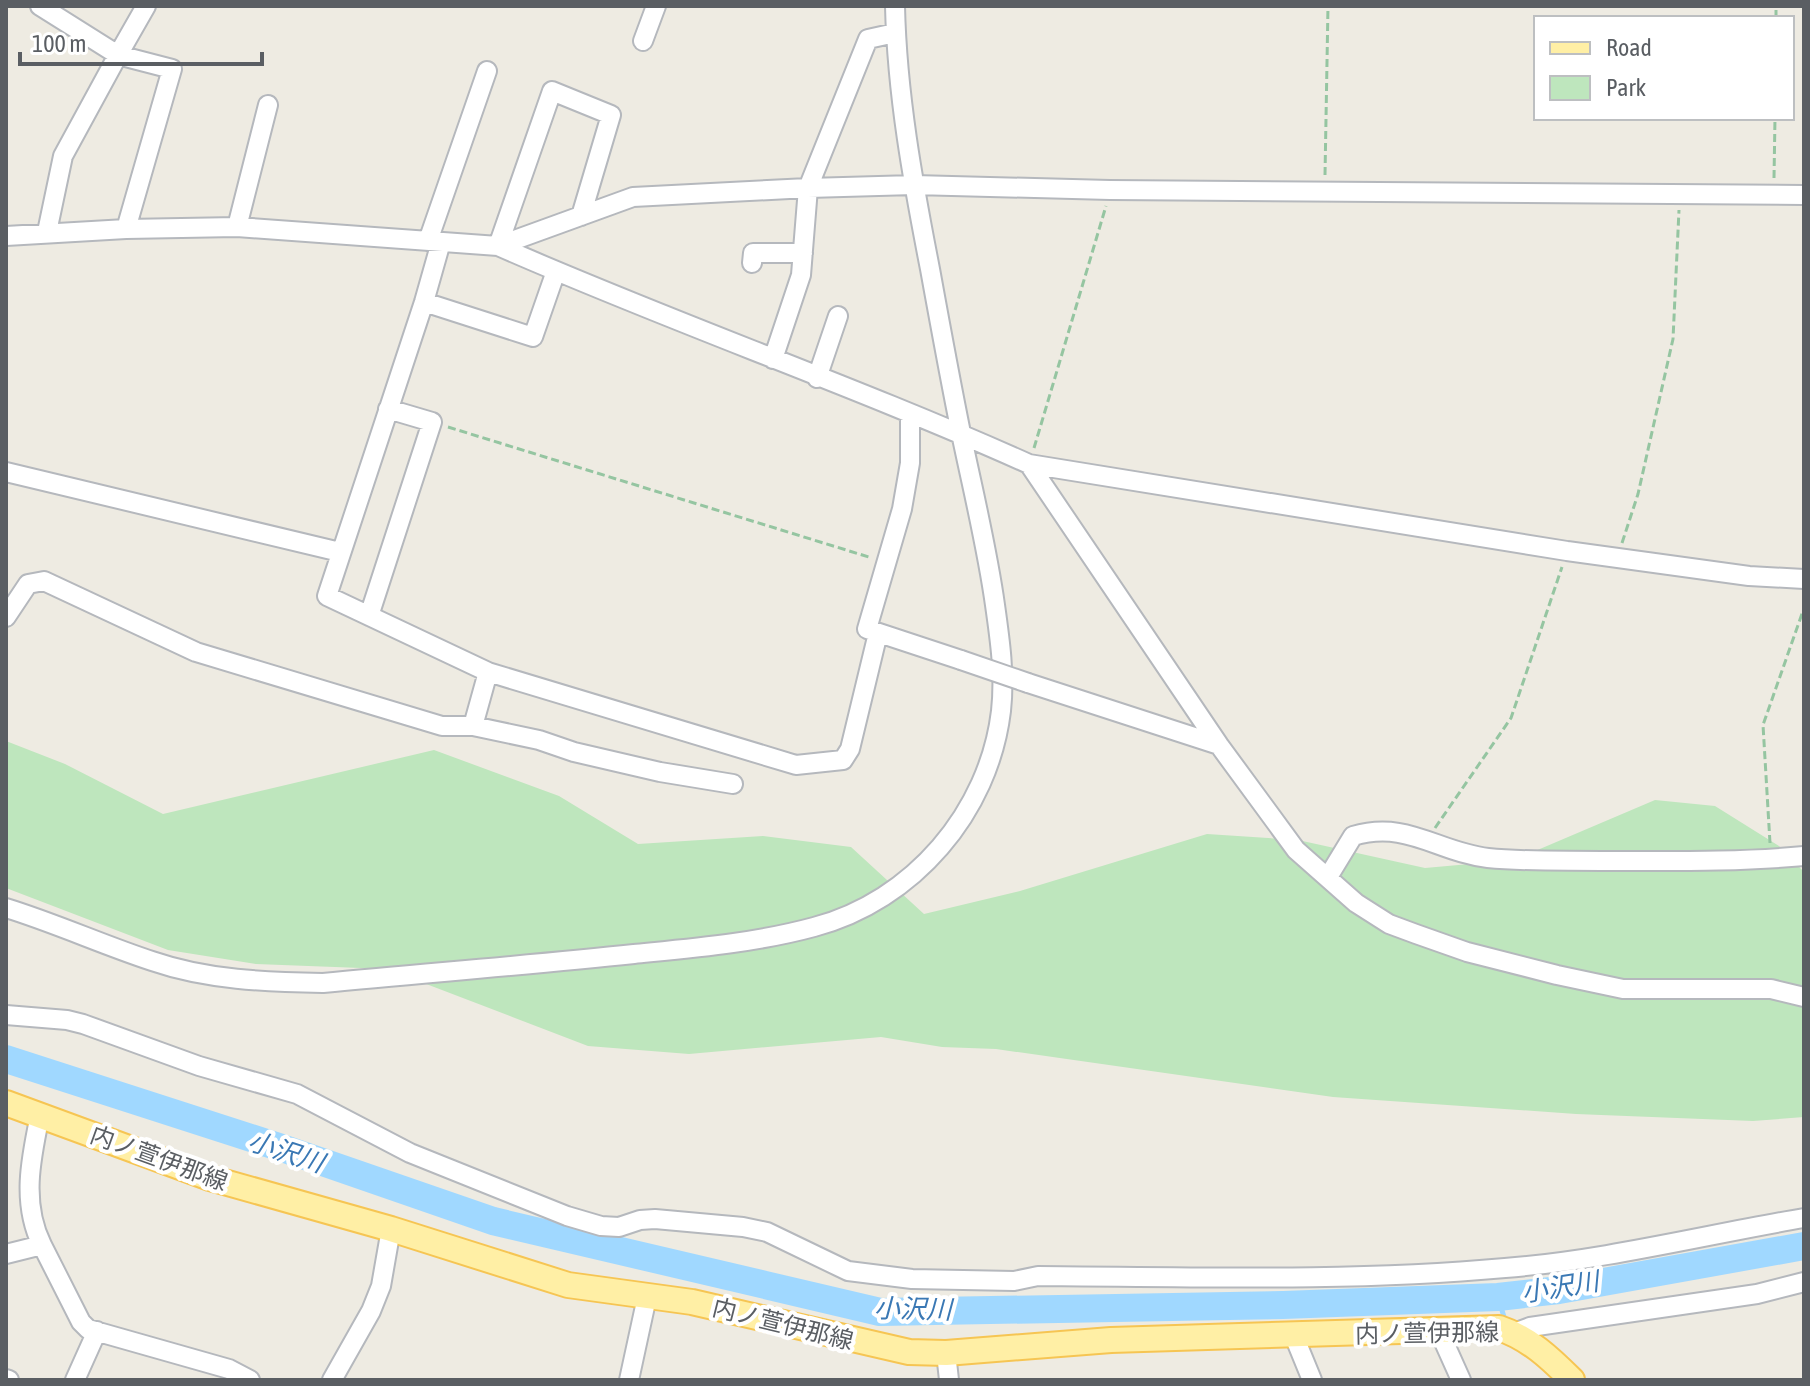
<svg xmlns="http://www.w3.org/2000/svg" width="1810" height="1386" viewBox="0 0 1810 1386" font-family="'Asap Condensed','Noto Sans JP',sans-serif">
	<style>
		.green { fill: #bee6bd }
		.lines { fill: none; stroke-linecap: round; stroke-linejoin: round }
		.stream { stroke: #a0d8ff; stroke-width: 5 }
		.river { stroke: #a0d8ff; stroke-width: 28 }
		.minor-casing { stroke: #b5b8bd; stroke-width: 22 }
		.major-casing { stroke: #f6c553; stroke-width: 28 }
		.path { stroke: #95c5a1; stroke-width: 3; stroke-dasharray: 8 4; stroke-linecap: butt }
		.minor { stroke: #fff; stroke-width: 18 }
		.major { stroke: #ffefa5; stroke-width: 24 }
		.minor-bridge-casing { stroke: #b5b8bd; stroke-width: 22; stroke-linecap: butt }
		.minor-bridge { stroke: #fff; stroke-width: 18 }
		.labels { text-anchor: middle; dominant-baseline: central; stroke-width: 8; stroke-linejoin: round; paint-order: stroke }
		.street-label { font-size: 24px; fill: #5a5e63; stroke: #fff }
		.water-label { font-size: 26px; font-style: italic; fill: #3a78b4; stroke: #fff }
	</style>
	<rect width="100%" height="100%" fill="#eeebe2"/>
	<path class="green" d="M6 741 65 764 163 814 434 750 559 796 638 844 763 836 851 847 924 914 1020 891 1207 834 1298 840 1425 868 1514 860 1655 800 1715 806 1779 846 1804 872V1117L1753 1121 1576 1114 1333 1097 996 1049 942 1047 881 1037 689 1054 588 1046 387 969 256 964 168 950 6 888Z"/>
	<g class="lines">
		<path class="stream" d="M1498 1297 1504 1317"/>
		<path class="river" d="M6 1059 279 1147 493 1221 880 1312 1283 1305 1498 1297 1559 1290 1804 1246"/>
		<g class="minor-casing">
			<path id="minor" d="M40 6 118 55 146 6
				M643 41 656 6
				M237 227 268 105
				M47 232 63 156 118 55 172 69 126 229
				M6 236 126 229 237 227 498 246 633 197 808 188 914 185 1110 190 1804 195
				M428 241 487 71
				M441 242 424 302 327 596 488 672 796 765 843 760 850 749 878 633
				M498 246C673 323 855 386 1029 464L1567 551 1749 576 1804 579
				M498 246 552 91 611 115 581 216
				M752 263 753 253H803
				M424 302 533 337 556 271
				M773 359 801 275 808 188 868 39 895 33
				M817 378 838 316
				M910 415V463L902 509 867 629 961 660
				M1029 464 1219 745 1296 850 1356 903 1389 924 1416 934 1467 952 1557 975 1623 989H1771L1804 997
				M6 472 340 552
				M369 616 432 422 388 409
				M6 617 28 584 44 581 196 652 442 726H473L488 672
				M1028 683 1219 745
				M473 726 539 740 574 752 660 772 733 784
				M1328 877 1353 836C1407 820 1437 852 1488 858 1528 862 1569 860 1609 861 1674 861 1739 862 1804 856
				M6 908C55 923 103 945 152 961 207 980 266 982 323 983 427 973 530 965 634 954 694 948 755 943 814 927 913 901 989 812 1001 711 1005 675 1000 640 995 605 987 547 973 491 961 433 950 379 940 324 930 269 913 182 897 95 895 6
				M6 1015 67 1020 83 1024 199 1066 297 1094 410 1153 567 1216 601 1226 619 1227 640 1220 655 1219 743 1227 767 1232 848 1271 912 1279 1014 1281 1038 1276C1193 1277 1350 1282 1505 1268 1606 1260 1704 1235 1804 1218
				M40 1115C31 1158 21 1203 42 1245
				M6 1254 42 1245 81 1322 88 1329 229 1369 250 1380
				M1439 1331 1461 1380
				M1514 1333 1530 1327 1757 1294 1804 1282
				M1294 1336 1312 1380
				M946 1353 949 1380
				M6 1379 9 1380
				M75 1380 97 1331
				M332 1380 371 1311 381 1286 391 1229
				M629 1380 647 1297"/>
		</g>
		<g class="major-casing">
			<path id="major" d="M6 1103 210 1178 391 1229 568 1285 692 1302 909 1352 946 1353 1111 1340 1499 1328C1529 1338 1550 1358 1572 1380"/>
		</g>
		<path class="path" d="M1776 18V6
			M1325 175 1328 6
			M1774 178 1775 118
			M448 427 872 558
			M1034 448 1106 206
			M1622 543 1638 494 1673 339 1679 210
			M1435 828 1511 718 1562 567
			M1770 843 1763 725 1804 608"/>
		<use href="#minor" class="minor"/>
		<use href="#major" class="major"/>
		<g class="minor-bridge-casing">
			<path id="minor-bridge" d="M961 660 1028 683"/>
		</g>
		<use href="#minor-bridge" class="minor-bridge"/>
	</g>
	<g class="labels">
		<g class="street-label">
			<text transform="translate(159 1158) rotate(20)">内ノ萱伊那線</text>
			<text transform="translate(783 1324) rotate(14)">内ノ萱伊那線</text>
			<text transform="translate(1427 1333) rotate(-1)">内ノ萱伊那線</text>
		</g>
		<g class="water-label">
			<text transform="translate(286 1152) rotate(18)">小沢川</text>
			<text transform="translate(1560 1287) rotate(-9)">小沢川</text>
			<text transform="translate(913 1309) rotate(1)">小沢川</text>
		</g>
	</g>
	<rect width="1810" height="1386" fill="none" stroke="#5a5e63" stroke-width="16"/>
	<rect x="1534" y="16" width="260" height="104" fill="#ffffff" stroke="#bdbfc1" stroke-width="2"/>
	<rect x="1550" y="42" width="40" height="12" fill="#ffefa5" stroke="#bdbfc1" stroke-width="2"/>
	<text x="1606" y="56" font-size="24" fill="#5a5e63">Road</text>
	<rect x="1550" y="76" width="40" height="24" fill="#bee6bd" stroke="#bdbfc1" stroke-width="2"/>
	<text x="1606" y="96" font-size="24" fill="#5a5e63">Park</text>
	<path d="M20 52v12h242v-12" fill="none" stroke="#5a5e63" stroke-width="4"/>
	<text x="32" y="52" font-size="24" fill="#5a5e63" stroke="#ffffff" stroke-width="6" paint-order="stroke">100 m</text>
</svg>
